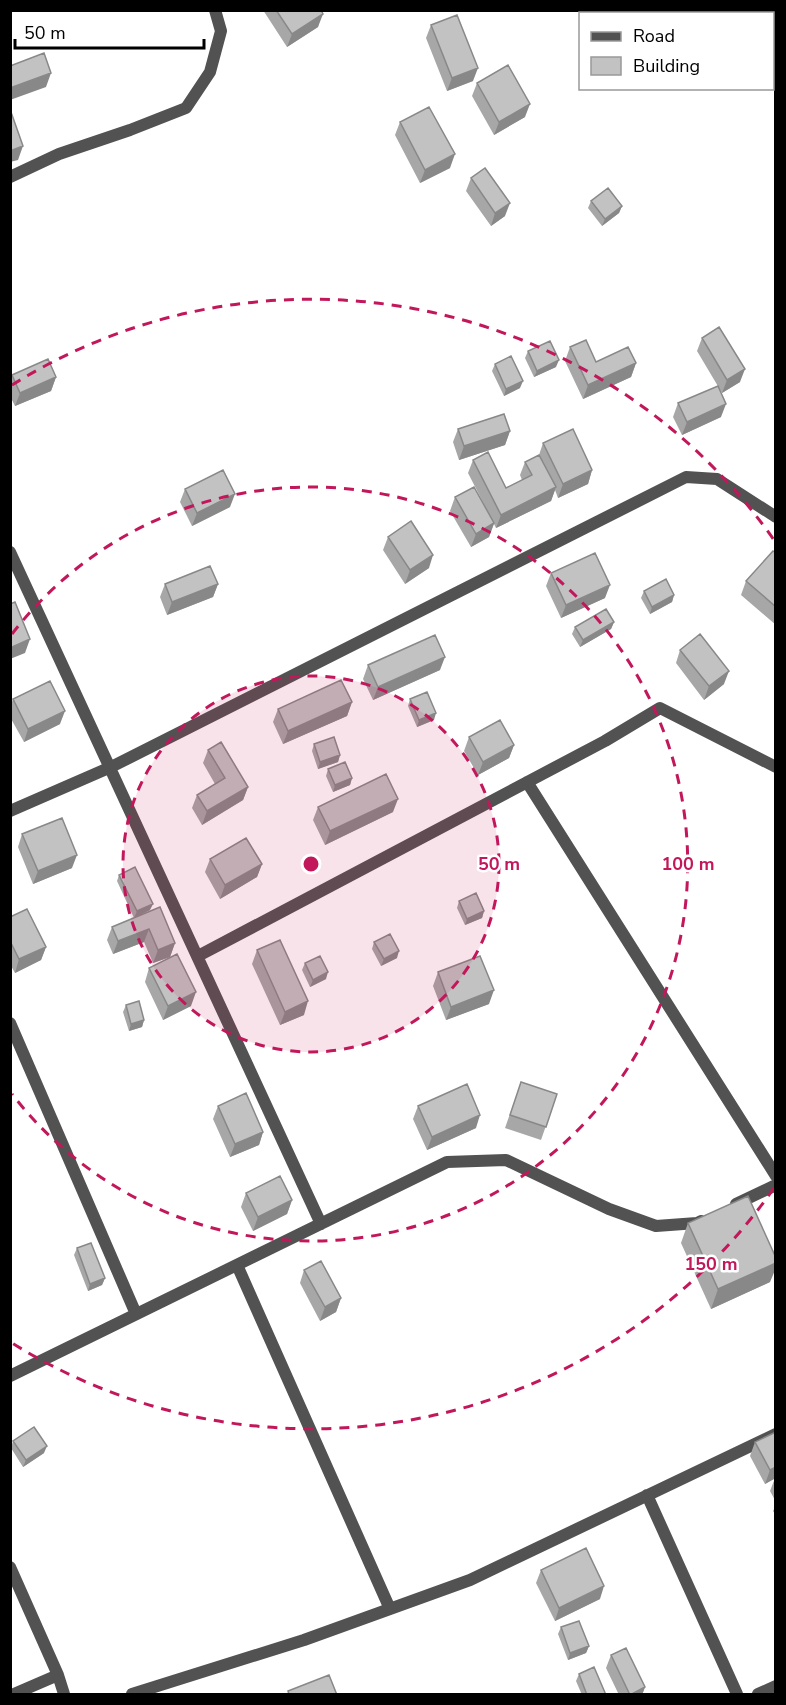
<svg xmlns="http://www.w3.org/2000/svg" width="786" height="1705" viewBox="0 0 786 1705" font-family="'Nunito Sans',sans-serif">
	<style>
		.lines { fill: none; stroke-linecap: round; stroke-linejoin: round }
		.minor { stroke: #525252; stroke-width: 12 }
		.wall { fill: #a7a7a7 }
		.shaded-wall { fill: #888 }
		.building { fill: #c2c2c2; stroke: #888; stroke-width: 1.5 }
		.ring { fill: none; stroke: #c2185b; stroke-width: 3; stroke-dasharray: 10 8 }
		.centre { fill: #c2185b; stroke: #fff; stroke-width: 3 }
		.ring-label { font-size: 18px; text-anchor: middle; font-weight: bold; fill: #c2185b; stroke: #fff; stroke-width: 5; stroke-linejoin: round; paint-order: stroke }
	</style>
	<rect width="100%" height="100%" fill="#fff"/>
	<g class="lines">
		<path class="minor" d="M10 177 59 154 130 130 186 108 210 72 221 31 215 10
			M10 552 321 1224
			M527 782 776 1176
			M10 811 111 767 686 477 717 479 776 517
			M198 956 605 741 660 708 776 767
			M10 1023 136 1314
			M736 1204 776 1185
			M237 1265 390 1609
			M10 1376 447 1162 506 1160 609 1209 656 1226 697 1223 701 1221
			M647 1495 737 1694
			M10 1567 58 1675 64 1694
			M14 1694 58 1675
			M132 1694 304 1640 470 1580 776 1434
			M758 1694 776 1686"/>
	</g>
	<path class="wall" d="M263 10H321L318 27 287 47Z
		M431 25 473 81 447 91 426 38Z
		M477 83 525 117 494 135 472 96Z
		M400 122 450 168 420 183 395 135Z
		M471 178 505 216 491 226 466 191Z
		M591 201 622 206 619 213 602 226 588 208Z
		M702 338 740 382 722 393 697 351Z
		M570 347 596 362 636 363 631 377 583 399 565 361Z
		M528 351 556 367 534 377 525 358Z
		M495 364 520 388 504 396 492 371Z
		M12 375 56 377 51 391 15 406 10 396V380Z
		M678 403 721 417 682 435 673 417Z
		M458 429 510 431 505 445 459 460 453 442Z
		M543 443 592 470 588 484 558 498 555 490 551 501 496 528 494 524 489 537 471 547 450 511 455 497 489 514 468 473 473 460 506 488 522 480 520 475 525 462 539 455Z
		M185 489 230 507 192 526 180 502Z
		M388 537 429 568 405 584 383 550Z
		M776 553V625L741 595 746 581Z
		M551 573 605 598 561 618 546 586Z
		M165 584H218L213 597 167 615 160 597Z
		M644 591 674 595 672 602 650 614 641 598Z
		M614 622 611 629 580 647 572 634 575 627Z
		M680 650 724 684 704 700 676 663Z
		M368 665 440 670 373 700 363 679Z
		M13 699 60 724 24 742 10 717V707Z
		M410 699 434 720 417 727 408 706Z
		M352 702 347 716 283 744 273 722 278 709Z
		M469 737 514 745 509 758 478 775 464 751Z
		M314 744 340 755 338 762 318 769 312 751Z
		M208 750 248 787 243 800 202 825 192 808 197 795 215 784 203 763Z
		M328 769 352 778 350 785 333 792 326 776Z
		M318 807 393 812 325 845 313 820Z
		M22 834 72 868 33 884 18 847Z
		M210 859 262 864 257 877 220 899 205 872Z
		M119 875 150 910 135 918 175 943 170 957 153 963 144 942 113 954 107 940 112 927 134 918 117 881Z
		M459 901 484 911 482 918 465 925 457 908Z
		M10 917 46 947 41 960 15 973 10 964Z
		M374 942 397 958 381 966 372 949Z
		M257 950 304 1015 280 1025 252 964Z
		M305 963 326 979 310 987 302 970Z
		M149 968 191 1006 163 1020 145 982Z
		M438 972 489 1004 446 1020 433 986Z
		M126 1005 144 1020 142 1027 129 1031 123 1012Z
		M521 1082 557 1094 541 1140 505 1128Z
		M218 1106 263 1132 259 1145 230 1157 213 1119Z
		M418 1106 476 1128 427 1150 413 1119Z
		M246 1193 292 1200 287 1214 253 1231 241 1207Z
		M688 1223 770 1282 711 1309 681 1243Z
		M77 1248 105 1278 102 1285 88 1291 74 1255Z
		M304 1270 341 1298 336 1312 320 1321 300 1283Z
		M776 1432V1502L770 1491 775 1478 765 1484 750 1456 755 1442Z
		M13 1441 44 1453 23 1467 11 1448Z
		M776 1505V1516L773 1511Z
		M541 1570 600 1599 555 1621 536 1583Z
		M561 1627 589 1646 586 1653 568 1660 558 1634Z
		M611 1655 645 1687 642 1695H619L606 1668Z
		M579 1674 606 1695H582L576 1681Z"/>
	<path class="shaded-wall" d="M323 14 318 27 287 47 292 34Z
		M478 68 473 81 447 91 452 78Z
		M51 73 46 87 10 100V88Z
		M530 104 525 117 494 135 499 122Z
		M23 146 18 160 10 162V151Z
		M455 154 450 168 420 183 425 170Z
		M510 203 505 216 491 226 495 213Z
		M622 206 619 213 602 226 605 219Z
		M559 360 556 367 534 377 537 371Z
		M636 363 631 377 583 399 588 385Z
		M745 369 740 382 722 393 727 380Z
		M56 377 51 391 15 406 20 393Z
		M523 381 520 388 504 396 506 389Z
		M726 404 721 417 682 435 687 422Z
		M510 431 505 445 459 460 464 446Z
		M592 470 588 484 558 498 563 484Z
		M556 487 551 501 496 528 501 515Z
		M235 494 230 507 192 526 197 513Z
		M494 523 489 537 471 547 476 534Z
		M433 555 429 568 405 584 410 570Z
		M218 584 213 597 167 615 172 602Z
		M610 585 605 598 561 618 566 605Z
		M674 595 672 602 650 614 652 607Z
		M614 622 611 629 580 647 583 640Z
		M30 639 25 653 10 659V648Z
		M445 657 440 670 373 700 378 687Z
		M729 671 724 684 704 700 709 686Z
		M352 702 347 716 283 744 288 731Z
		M65 711 60 724 24 742 28 729Z
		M436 713 434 720 417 727 419 720Z
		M514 745 509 758 478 775 483 762Z
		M340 755 338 762 318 769 320 762Z
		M352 778 350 785 333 792 335 785Z
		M248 787 243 800 202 825 207 811Z
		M398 799 393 812 325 845 330 831Z
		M77 855 72 868 33 884 38 871Z
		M262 864 257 877 220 899 225 885Z
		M153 904 150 910 134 918 137 911Z
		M484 911 482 918 465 925 467 919Z
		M149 929 144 942 113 954 118 941Z
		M175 943 170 957 153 963 158 950Z
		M46 947 41 960 15 973 19 959Z
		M399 951 397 958 381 966 384 959Z
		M328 972 326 979 310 987 313 980Z
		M494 990 489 1004 446 1020 451 1007Z
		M196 992 191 1006 163 1020 168 1006Z
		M308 1001 304 1015 280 1025 285 1012Z
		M144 1020 142 1027 129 1031 131 1024Z
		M480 1115 476 1128 427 1150 432 1137Z
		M263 1132 259 1145 230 1157 235 1144Z
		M292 1200 287 1214 253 1231 258 1217Z
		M776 1263V1268L770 1282 711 1309 718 1289Z
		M105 1278 102 1285 88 1291 90 1284Z
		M341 1298 336 1312 320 1321 325 1307Z
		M47 1446 44 1453 23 1467 26 1460Z
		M776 1467V1478L765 1484 770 1470Z
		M604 1586 600 1599 555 1621 559 1608Z
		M589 1646 586 1653 568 1660 570 1653Z
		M645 1687 642 1695H630Z"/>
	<path class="building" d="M276 10H321L323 14 292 34Z
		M457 15 478 68 452 78 431 25Z
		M44 53 51 73 10 88V66Z
		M508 65 530 104 499 122 477 83Z
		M429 107 455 154 425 170 400 122Z
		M10 112H11L23 146 10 151Z
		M485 168 510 203 495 213 471 178Z
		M608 188 622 206 605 219 591 201Z
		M719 327 745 369 727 380 702 338Z
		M586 340 596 362 628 347 636 363 588 385 570 347Z
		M550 341 559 360 537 371 528 351Z
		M511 356 523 381 506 389 495 364Z
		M48 359 56 377 20 393 12 375Z
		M718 386 726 404 687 422 678 403Z
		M504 414 510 431 464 446 458 429Z
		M573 429 592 470 563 484 543 443Z
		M488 452 506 488 532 475 525 462 539 455 556 487 501 515 473 460Z
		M223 470 235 494 197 513 185 489Z
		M474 487 494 523 476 534 455 497Z
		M411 521 433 555 410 570 388 537Z
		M773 551 776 553V607L746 581Z
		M595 553 610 585 566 605 551 573Z
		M210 566 218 584 172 602 165 584Z
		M666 579 674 595 652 607 644 591Z
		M15 602 30 639 10 648V604Z
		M606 609 614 622 583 640 575 627Z
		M700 634 729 671 709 686 680 650Z
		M435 635 445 657 378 687 368 665Z
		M341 680 352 702 288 731 278 709Z
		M50 681 65 711 28 729 13 699Z
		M427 692 436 713 419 720 410 699Z
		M500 720 514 745 483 762 469 737Z
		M334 737 340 755 320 762 314 744Z
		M221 742 248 787 207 811 197 795 225 778 208 750Z
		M345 762 352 778 335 785 328 769Z
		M386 774 398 799 330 831 318 807Z
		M62 818 77 855 38 871 22 834Z
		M246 838 262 864 225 885 210 859Z
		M135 867 153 904 137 911 119 875Z
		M476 893 484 911 467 919 459 901Z
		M160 907 175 943 158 950 149 929 118 941 112 927Z
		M27 909 46 947 19 959 10 941V917Z
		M390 934 399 951 384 959 374 942Z
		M280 940 308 1001 285 1012 257 950Z
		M177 954 196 992 168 1006 149 968Z
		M320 956 328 972 313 980 305 963Z
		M480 956 494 990 451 1007 438 972Z
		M139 1001 144 1020 131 1024 126 1005Z
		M521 1082 557 1094 546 1127 510 1115Z
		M467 1084 480 1115 432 1137 418 1106Z
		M246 1093 263 1132 235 1144 218 1106Z
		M280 1176 292 1200 258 1217 246 1193Z
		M748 1196 776 1258V1263L718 1289 688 1223Z
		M91 1243 105 1278 90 1284 77 1248Z
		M321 1261 341 1298 325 1307 304 1270Z
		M34 1427 47 1446 26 1460 13 1441Z
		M776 1432V1467L770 1470 755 1442Z
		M586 1548 604 1586 559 1608 541 1570Z
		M579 1621 589 1646 570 1653 561 1627Z
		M626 1648 645 1687 630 1695 611 1655Z
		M594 1667 606 1695H587L579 1674Z
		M329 1675 337 1695H289L288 1691Z"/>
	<circle cx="311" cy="864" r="188" fill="#c2185b" fill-opacity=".12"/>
	<g class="ring">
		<circle cx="311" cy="864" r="188"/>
		<path d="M12 634A377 377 0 1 1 12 1094"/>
		<path d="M774 1188A565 565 0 0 1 12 1343M12 385A565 565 0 0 1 774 540"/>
	</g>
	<circle cx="311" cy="864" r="9" class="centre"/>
	<g class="ring-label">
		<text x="499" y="870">50 m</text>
		<text x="688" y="870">100 m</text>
		<text x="711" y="1270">150 m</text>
	</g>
	<rect width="786" height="1705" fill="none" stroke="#000000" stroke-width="24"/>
	<rect x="579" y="12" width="195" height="78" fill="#ffffff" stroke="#999999" stroke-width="1.5"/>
	<rect x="591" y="32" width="30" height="9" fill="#525252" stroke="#999999" stroke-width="1.5"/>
	<text x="633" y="42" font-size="18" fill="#000000">Road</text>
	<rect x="591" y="57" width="30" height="18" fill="#c2c2c2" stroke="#999999" stroke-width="1.5"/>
	<text x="633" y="72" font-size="18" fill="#000000">Building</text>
	<path d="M15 39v9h189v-9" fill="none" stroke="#000000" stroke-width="3"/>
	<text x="24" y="39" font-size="18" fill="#000000" stroke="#ffffff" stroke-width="4.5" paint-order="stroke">50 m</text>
</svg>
